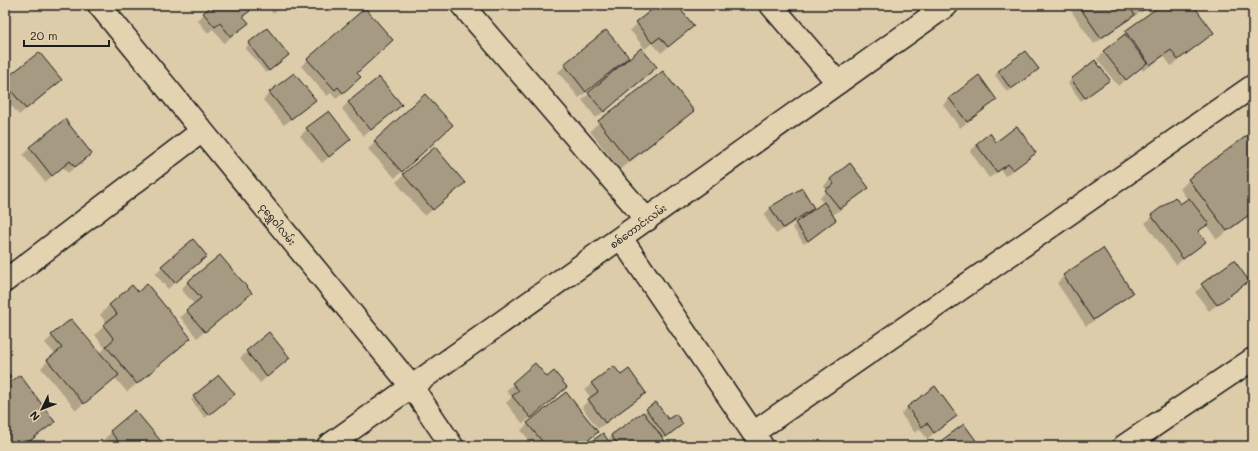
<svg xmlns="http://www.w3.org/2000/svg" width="1258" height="451" viewBox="0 0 1258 451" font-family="Mali,'Noto Sans Myanmar',sans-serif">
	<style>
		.shadow { fill: #0003 }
		.building { fill: #a69a82; stroke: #1c1c1c }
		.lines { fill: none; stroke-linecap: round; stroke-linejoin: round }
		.minor-casing { stroke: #1c1c1c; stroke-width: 25 }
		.minor { stroke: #e4d3b0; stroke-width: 22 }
		.labels { text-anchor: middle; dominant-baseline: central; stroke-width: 3; stroke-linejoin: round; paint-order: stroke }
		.street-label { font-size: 10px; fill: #1c1c1c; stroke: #e4d3b0 }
	</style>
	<rect width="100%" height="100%" fill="#dcccaa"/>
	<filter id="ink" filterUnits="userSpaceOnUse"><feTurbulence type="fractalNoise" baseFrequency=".025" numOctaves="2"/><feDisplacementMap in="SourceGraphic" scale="8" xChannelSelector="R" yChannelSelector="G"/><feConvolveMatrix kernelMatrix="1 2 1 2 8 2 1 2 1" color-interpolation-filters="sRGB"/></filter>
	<g filter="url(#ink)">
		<path class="shadow" d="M215 5H244L248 11 243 17 241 29 224 43 213 29 208 33 197 20Z
			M267 5H284L273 14Z
			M660 5H676L693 26 661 53 652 43 645 49 630 30Z
			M1067 5H1151L1094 44Z
			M1162 5H1192L1213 33 1171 66 1164 56 1143 71 1141 68 1118 86 1097 59 1126 32Z
			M267 29 285 58 266 73 245 48Z
			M606 31 629 59 649 74 596 118 582 100 601 83 600 82 579 98 558 72Z
			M308 60 356 73 353 84 336 99 331 93 327 96 301 66Z
			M1095 62 1105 83 1081 101 1068 83Z
			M999 71 1034 72 1007 92 995 75Z
			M5 80H61L19 115 5 98Z
			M270 93 308 106 284 125 263 100Z
			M425 95 445 131 395 178 368 149Z
			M949 98 996 100 960 128 943 105Z
			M348 102 401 105 364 136 342 109Z
			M693 111 683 120 620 170 590 131 599 122Z
			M307 129 350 139 322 163 300 136Z
			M1253 132V213L1217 239 1206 225 1198 233 1205 242 1176 265 1145 223 1175 198 1180 205 1188 200 1180 189 1189 180Z
			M995 143 1035 153 1005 176 1001 170 989 178 970 151 977 145Z
			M30 148 91 154 68 173 63 167 45 182 23 155Z
			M434 149 456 190 425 216 396 182Z
			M830 179 868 188 832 216 835 220 832 223 804 244 792 227 802 219 801 218 776 234 764 215 770 208 801 189 813 208 807 216 824 204 819 198 827 191 824 186Z
			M206 256 168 289 155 274 162 267Z
			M1234 261 1248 281 1209 311 1195 292Z
			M1064 276 1132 293 1125 299 1086 326 1057 283Z
			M188 282 244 300 197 338 180 317 194 304 181 289Z
			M138 293 190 338 127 392 115 378 76 410 41 368 55 354 45 343 52 336 99 354 105 348 95 335 107 323 100 315 109 305Z
			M247 352 289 358 260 383 240 358Z
			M620 377 645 393 598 429 582 407 591 398 585 390 592 383Z
			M513 384 559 394 523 424 506 403 512 397 506 391Z
			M5 387 54 422 25 446H5Z
			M194 397H230L205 418 191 400Z
			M656 403 668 420 679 427 662 439 663 441 659 446H587L607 440Z
			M908 407 955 416 927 439 920 429 915 433 901 414Z
			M135 412 163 446H110L104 439Z
			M528 424 597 432 581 446H534L521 430Z"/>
		<path class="building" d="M213 5H245L250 11 243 16 249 23 231 37 220 23 215 27 203 13Z
			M658 5H677L694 26 668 47 660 37 652 43 636 22Z
			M1078 5H1128L1135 15 1101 38Z
			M1135 5H1149L1140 12Z
			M1161 5H1193L1214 33 1178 60 1171 50 1150 65 1125 31Z
			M365 8 393 40 357 73 361 77 343 93 338 87 335 90 307 59Z
			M267 28 289 55 269 71 248 43Z
			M606 30 629 57 586 92 564 64Z
			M1125 34 1147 63 1126 80 1103 51Z
			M641 48 657 67 604 112 588 93Z
			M1025 51 1039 69 1011 89 998 71Z
			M39 52 62 80 26 109 5 83V79Z
			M1095 60 1110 80 1085 98 1071 79Z
			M663 71 694 111 629 161 598 121Z
			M294 73 316 100 291 119 269 92Z
			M979 75 997 100 967 122 949 98Z
			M379 77 402 105 371 130 348 102Z
			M425 94 453 125 402 172 374 141Z
			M329 111 351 139 329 157 306 128Z
			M65 119 92 154 75 167 70 161 52 176 29 147Z
			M1017 126 1036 153 1013 170 1008 164 997 172 976 144 990 133 996 142Z
			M1253 131V212L1227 231 1188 179Z
			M435 147 465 183 433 210 403 174Z
			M850 163 869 188 840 209 825 190 834 184 830 179Z
			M802 188 814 208 783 228 770 207Z
			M1175 197 1180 204 1189 198 1209 224 1198 231 1206 242 1183 259 1151 215Z
			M824 202 836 220 808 241 795 223Z
			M193 239 207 256 175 283 161 266Z
			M1103 248 1133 293 1093 320 1063 275Z
			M220 255 252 293 205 332 186 310 201 298 187 282Z
			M1234 260 1249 281 1217 305 1201 284Z
			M147 284 191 338 137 384 106 346 114 339 103 325 117 314 109 305 132 285 138 292Z
			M71 319 119 375 84 404 47 360 62 348 51 335Z
			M269 332 290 358 267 377 246 351Z
			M535 363 547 377 554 371 567 387 531 418 512 396 519 391 512 383Z
			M614 366 621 375 629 369 646 393 605 423 588 399 598 392 591 383Z
			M5 369 11 377 5 382Z
			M20 375 55 422 23 446H5V386Z
			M219 375 235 394 209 415 193 396Z
			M935 386 957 416 934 433 927 423 922 427 907 407Z
			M566 392 598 432 581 446H546L527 423Z
			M656 402 668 419 676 414 683 424 666 437 646 409Z
			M135 410 165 446H112L118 441 110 431Z
			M643 412 665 441 658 446H619L611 435Z
			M964 424 980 446H934Z
			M603 433 612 446H585Z"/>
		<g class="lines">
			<g class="minor-casing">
				<path id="minor" d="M99 5 412 387 452 446
					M462 5 647 220
					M771 5 838 83
					M621 238 762 446
					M5 281 202 131
					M753 433 1253 86
					M328 446 947 5
					M1124 446 1253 359"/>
			</g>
			<use href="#minor" class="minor"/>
		</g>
	</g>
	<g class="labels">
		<g class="street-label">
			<text transform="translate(278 224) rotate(51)">ငုရွှေဝါလမ်း</text>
			<text transform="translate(638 226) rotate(-36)">စစ်တောင်းလမ်း</text>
		</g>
	</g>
	<rect width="1258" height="451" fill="none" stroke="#e4d3b0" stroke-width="20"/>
	<rect x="10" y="10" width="1238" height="431" fill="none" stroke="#1c1c1c" stroke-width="1.5" filter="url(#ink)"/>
	<g transform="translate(42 409) rotate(227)" stroke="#e4d3b0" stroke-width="3" paint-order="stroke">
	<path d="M0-3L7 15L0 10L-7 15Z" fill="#1c1c1c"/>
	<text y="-6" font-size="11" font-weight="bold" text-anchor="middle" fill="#1c1c1c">N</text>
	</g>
	<path d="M24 40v6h85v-6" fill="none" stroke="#1c1c1c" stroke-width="2"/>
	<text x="30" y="40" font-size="12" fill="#1c1c1c" stroke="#e4d3b0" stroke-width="3" paint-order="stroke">20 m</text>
</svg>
